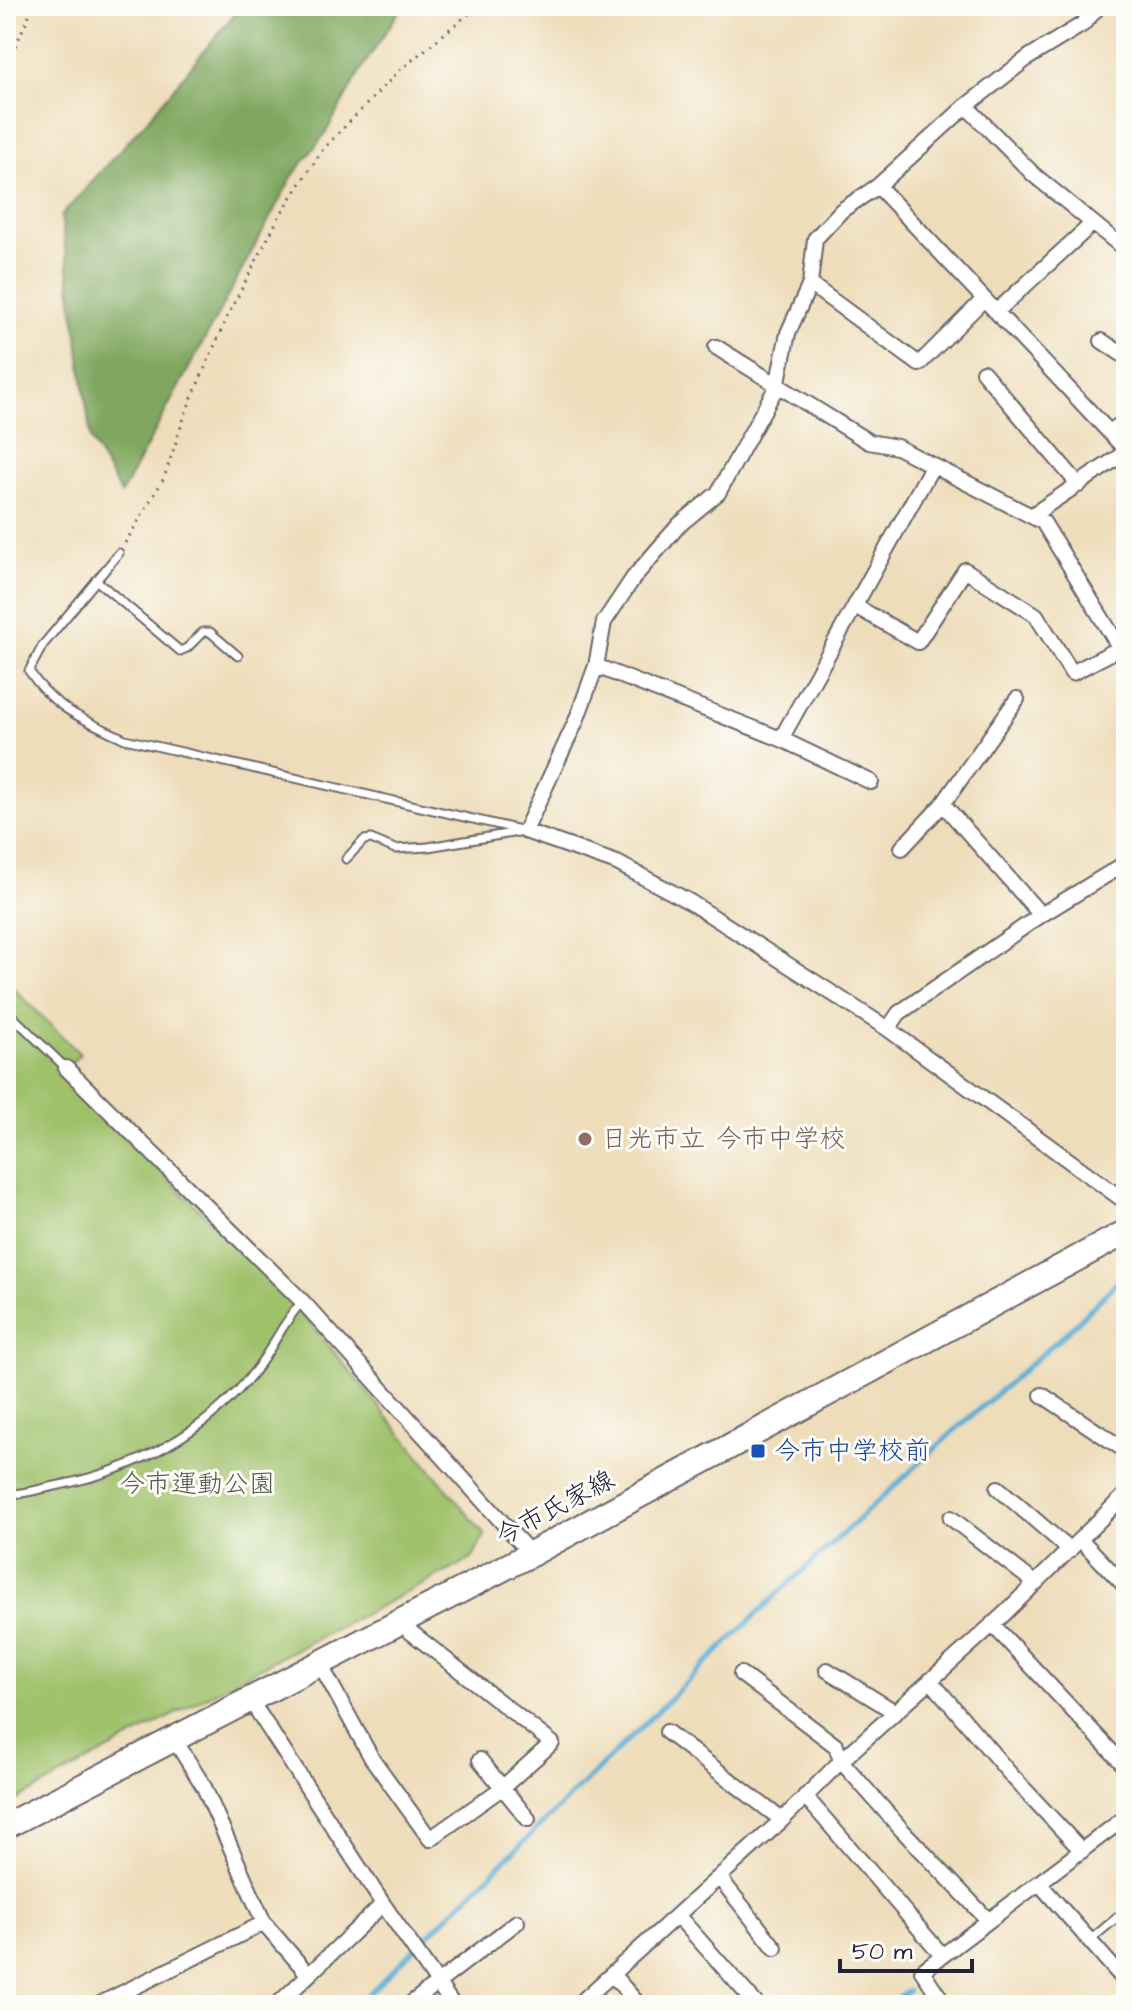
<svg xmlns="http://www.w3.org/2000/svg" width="1132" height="2011" viewBox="0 0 1132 2011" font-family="'Architects Daughter','Klee One',sans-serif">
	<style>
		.green { fill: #9fc16a; stroke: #607252; stroke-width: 2 }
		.forest { fill: #7fa75e; stroke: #50644c; stroke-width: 2 }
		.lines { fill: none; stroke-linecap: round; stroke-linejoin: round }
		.stream { stroke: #5badd6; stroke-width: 5 }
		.lane-casing { stroke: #696367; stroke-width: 11 }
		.street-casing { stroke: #696367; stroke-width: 18 }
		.primary-casing { stroke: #696367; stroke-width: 28 }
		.path { stroke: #696367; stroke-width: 3; stroke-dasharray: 2 6; stroke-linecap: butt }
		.lane { stroke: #fff; stroke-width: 7 }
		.street { stroke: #fff; stroke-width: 14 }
		.primary { stroke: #fff; stroke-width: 24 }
		.education-dot { fill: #8d6e63; stroke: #fdfcf7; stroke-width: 3 }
		.transit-dot { fill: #1a4fb4; stroke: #fdfcf7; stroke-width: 3 }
		.labels { text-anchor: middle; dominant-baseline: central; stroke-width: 6; stroke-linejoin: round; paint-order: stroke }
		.education-label { font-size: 26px; fill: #785e54; stroke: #fdfcf7; text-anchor: start }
		.transit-label { font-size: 26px; fill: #164399; stroke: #fdfcf7; text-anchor: start }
		.park-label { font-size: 26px; fill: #4e5a4b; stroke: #fdfcf7 }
		.street-label { font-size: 26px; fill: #22223b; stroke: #fdfcf7 }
	</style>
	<rect width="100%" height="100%" fill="#fdfcf7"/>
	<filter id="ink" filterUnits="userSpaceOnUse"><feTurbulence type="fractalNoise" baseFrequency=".0125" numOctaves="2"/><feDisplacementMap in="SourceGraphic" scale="16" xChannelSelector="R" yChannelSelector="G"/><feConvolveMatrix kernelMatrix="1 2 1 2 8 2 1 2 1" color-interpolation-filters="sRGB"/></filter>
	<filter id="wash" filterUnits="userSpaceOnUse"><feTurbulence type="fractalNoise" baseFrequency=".006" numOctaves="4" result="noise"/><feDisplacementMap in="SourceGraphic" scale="32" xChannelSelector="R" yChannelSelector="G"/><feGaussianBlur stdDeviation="1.8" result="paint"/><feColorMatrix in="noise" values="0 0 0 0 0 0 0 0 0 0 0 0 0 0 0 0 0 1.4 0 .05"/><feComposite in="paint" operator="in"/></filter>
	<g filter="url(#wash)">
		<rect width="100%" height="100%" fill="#eeddba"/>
		<path class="green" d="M6 981 80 1054 60 1074 245 1254 315 1329 485 1535 472 1559 261 1667 6 1806Z"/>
		<path class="forest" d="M241 6H403L362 68 325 134 292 177 121 494 91 440 61 216 149 118Z"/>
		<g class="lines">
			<path class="stream" d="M357 2005 774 1597 954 1431 1068 1331 1126 1273
				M890 2005 908 1991"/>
		</g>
	</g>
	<g filter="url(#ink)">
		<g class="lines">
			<g class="lane-casing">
				<path id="lane" d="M119 553 43 645 29 671C55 710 85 720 125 739L525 831
					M96 580 180 651 187 648 203 632H210L238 656
					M346 859 364 840 371 839 395 849 428 847 519 832
					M6 1010 66 1068
					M6 1494C22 1495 39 1489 55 1486 133 1471 208 1433 257 1368 274 1346 282 1323 302 1302
					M1090 1940 1126 1910"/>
			</g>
			<g class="street-casing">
				<path id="street" d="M1099 6 1083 24 1029 57 966 106 878 186 842 210 815 239 810 284 788 333 777 386 718 493 679 525 634 577 604 622 596 666 576 721 525 831 617 863 690 902 888 1029 1126 1202
					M966 106 1034 175 1126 250
					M878 186 1126 450
					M810 284 919 364 984 299
					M996 312 1093 223
					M1102 341 1126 357
					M716 347 869 442 897 447 1043 522 1126 658
					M983 372 1079 485
					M1109 432 1126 421
					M1031 516 1126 452
					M855 606 918 642 965 570 1036 615 1072 673 1126 645
					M596 666 781 739 871 782
					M781 739 933 465
					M943 804 1041 915
					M902 848 943 804 1017 699
					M888 1029 899 1013 1041 915 1126 863
					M66 1068 303 1302 531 1554
					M1042 1395 1126 1451
					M998 1488 1070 1550
					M951 1518 1035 1583
					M1081 1540 1126 1587
					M992 1624 1126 1767
					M319 1662 371 1757 430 1839 502 1788 552 1743 398 1622
					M827 1670 895 1712
					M741 1674 836 1746 841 1761 902 1830 988 1920
					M930 1680 1011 1775 1082 1851
					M249 1698 383 1904 453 2005
					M667 1732 782 1820
					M173 1737 204 1787 264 1923 308 1974
					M480 1760 528 1819
					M805 1796 942 1955
					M719 1877 775 1948
					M1039 1883 1126 1982
					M677 1915 757 2005
					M612 1974 639 2005
					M98 2005 264 1923
					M277 2005 383 1904
					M409 2005 517 1922
					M578 2005 782 1820 841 1761 1002 1616 1126 1494
					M945 2005 922 1971 1126 1817"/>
			</g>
			<g class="primary-casing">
				<path id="primary" d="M6 1826 531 1554 1126 1232"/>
			</g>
			<path class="path" d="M6 68 33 6
				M125 543 164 478 187 409 228 315 280 215 323 149 399 71 478 6
				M6 663 19 667"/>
			<use href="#lane" class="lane"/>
			<use href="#street" class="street"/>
			<use href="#primary" class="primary"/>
		</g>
	</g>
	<circle class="education-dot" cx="585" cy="1139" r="8"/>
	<rect class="transit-dot" x="750" y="1443" width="16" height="16" rx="4"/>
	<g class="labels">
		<g class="education-label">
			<text x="601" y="1139">日光市立 今市中学校</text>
		</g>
		<g class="transit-label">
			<text x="774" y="1451">今市中学校前</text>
		</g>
		<g class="park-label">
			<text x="197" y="1484">今市運動公園</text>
		</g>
		<g class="street-label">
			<text transform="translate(555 1508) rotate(-28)">今市氏家線</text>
		</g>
	</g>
	<rect width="1132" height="2011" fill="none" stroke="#fdfcf7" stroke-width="32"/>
	<path d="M840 1959v12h132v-12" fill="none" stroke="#22223b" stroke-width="4"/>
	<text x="852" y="1959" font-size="24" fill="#22223b" stroke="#fdfcf7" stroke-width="6" paint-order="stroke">50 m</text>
</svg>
